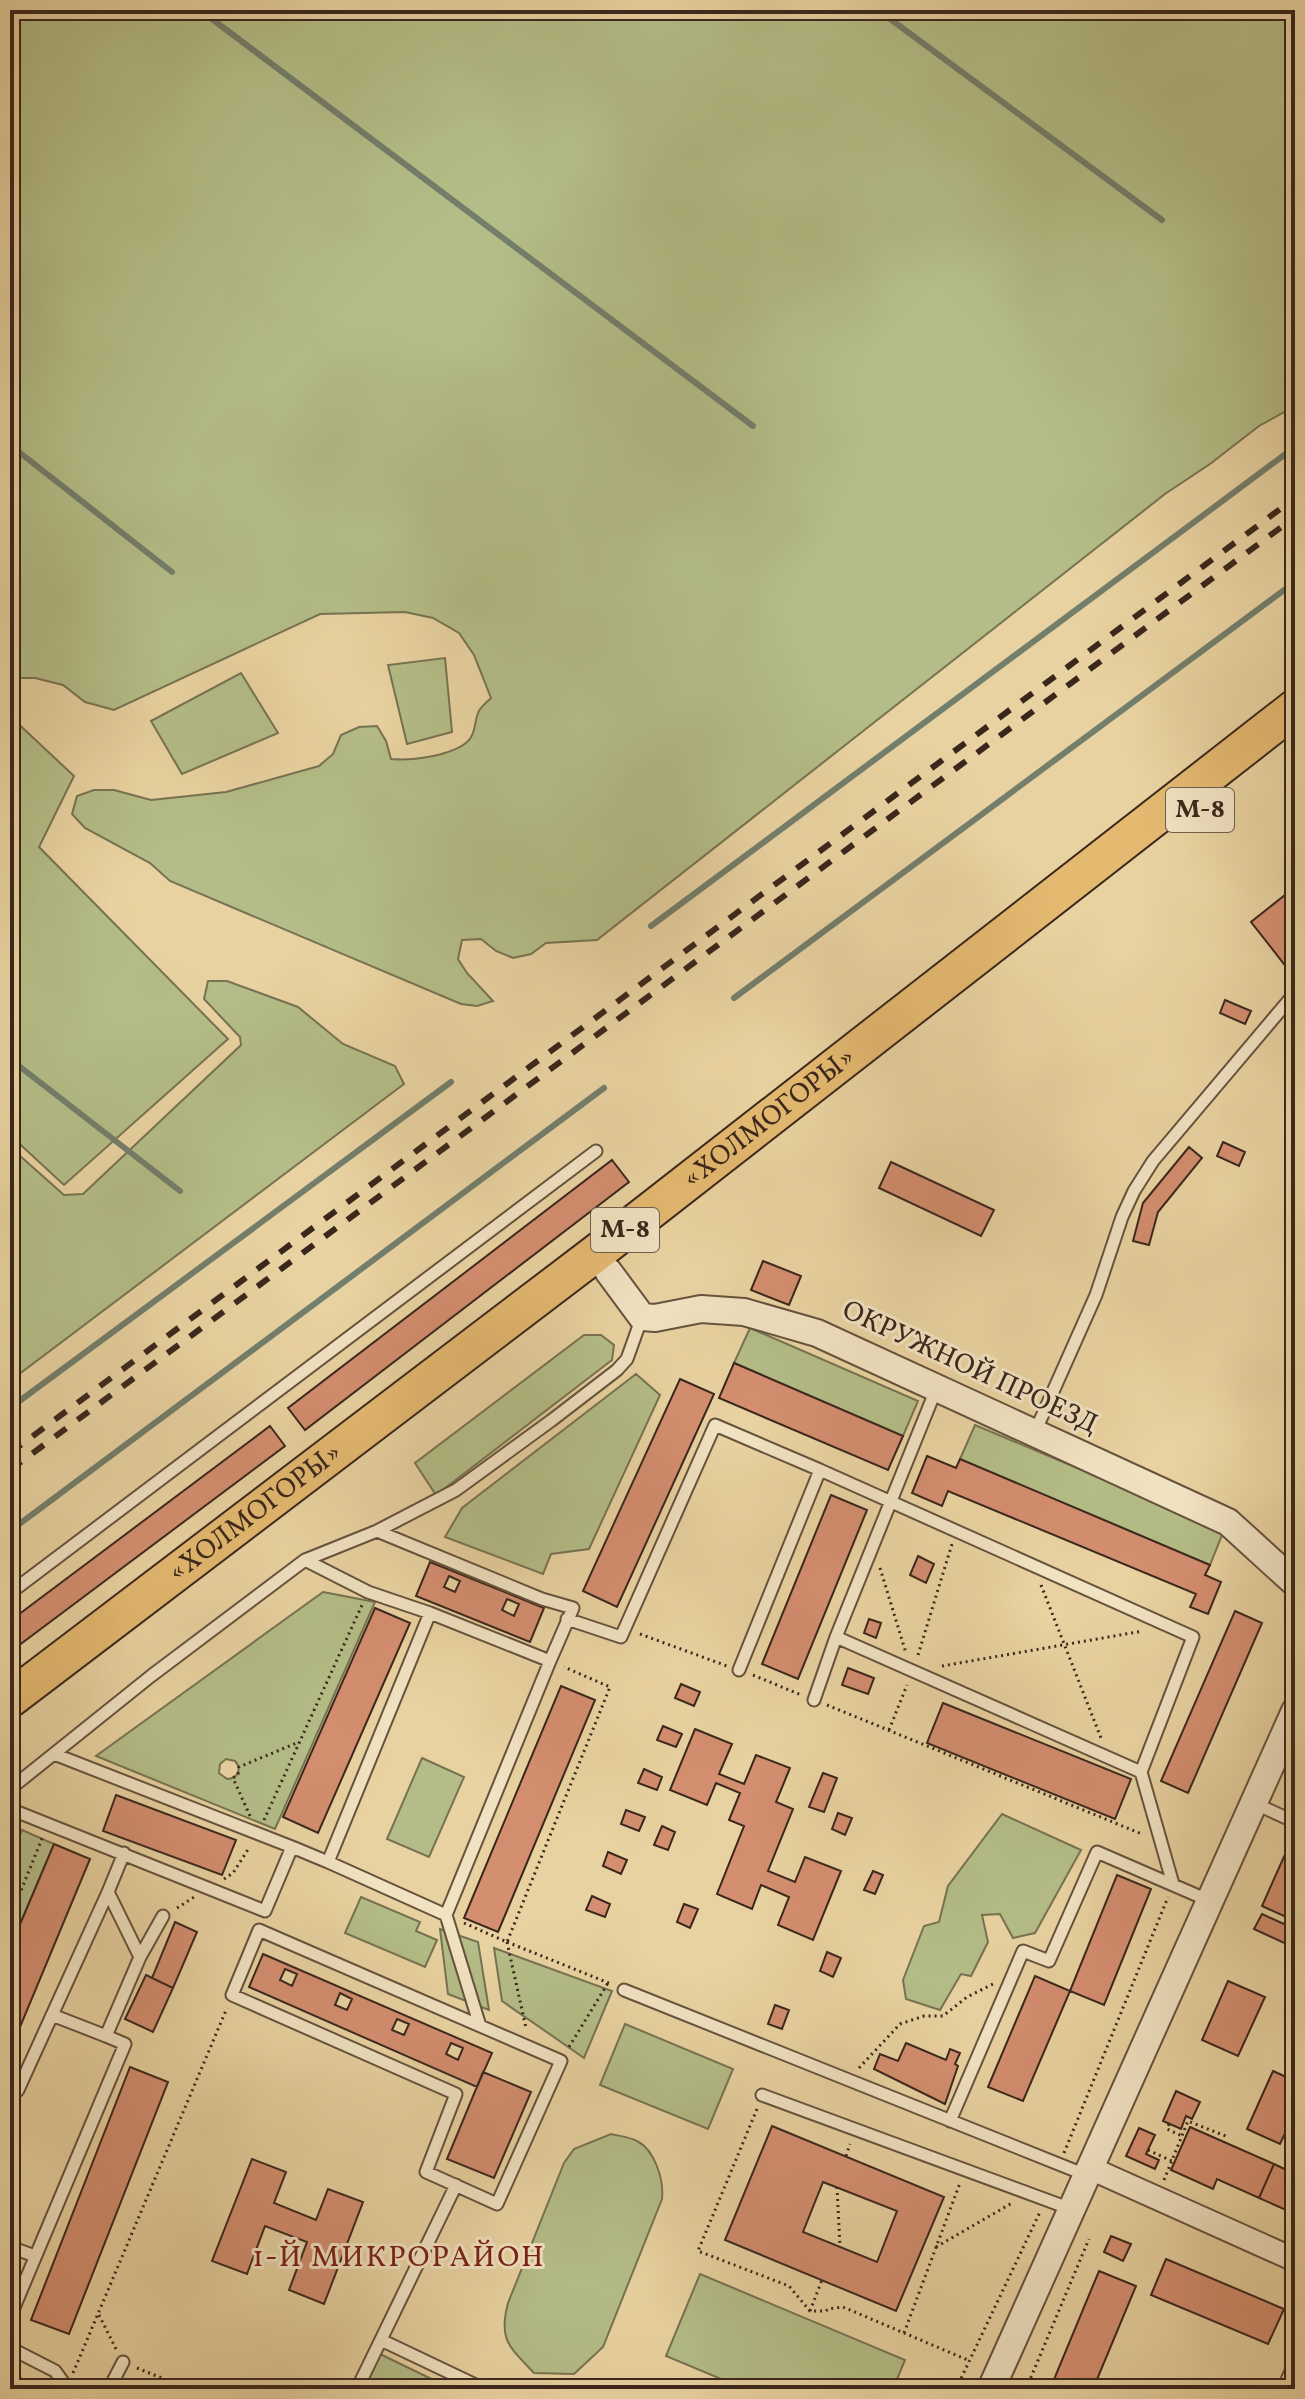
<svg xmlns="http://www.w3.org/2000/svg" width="1305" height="2399" viewBox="0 0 1305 2399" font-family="Vollkorn,serif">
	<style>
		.green { fill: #b4bd87; stroke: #777252; stroke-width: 2; fill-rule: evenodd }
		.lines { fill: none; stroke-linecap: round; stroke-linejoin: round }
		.stream { stroke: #737e6b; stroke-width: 6 }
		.building { fill: #d48e70; stroke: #3a271c; stroke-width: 2; fill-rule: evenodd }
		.service-casing { stroke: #66523d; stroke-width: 15 }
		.minor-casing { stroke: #66523d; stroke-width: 26 }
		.tertiary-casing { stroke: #66523d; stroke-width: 30 }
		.trunk-casing { stroke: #3a271c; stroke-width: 40 }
		.path { stroke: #3a271c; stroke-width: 3; stroke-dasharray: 2 4; stroke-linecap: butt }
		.service { stroke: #f1e2c2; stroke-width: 11 }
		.minor { stroke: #f1e2c2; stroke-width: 22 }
		.tertiary { stroke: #f1e2c2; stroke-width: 26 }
		.trunk { stroke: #e4b970; stroke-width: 36 }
		.rail { stroke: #3a271c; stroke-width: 6; stroke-dasharray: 14 14; stroke-linecap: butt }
		.labels { text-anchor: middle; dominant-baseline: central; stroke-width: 6; stroke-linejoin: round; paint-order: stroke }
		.shield { fill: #f1e2c2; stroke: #715f4e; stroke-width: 2 }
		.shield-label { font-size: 26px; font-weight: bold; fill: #3a271c }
		.street-label { font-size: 28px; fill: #3a271c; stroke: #f1e2c2 }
		.neighbourhood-label { font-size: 30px; letter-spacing: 2px; fill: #7a1f14; stroke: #f1e2c2 }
	</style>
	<rect width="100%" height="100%" fill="#e9d2a1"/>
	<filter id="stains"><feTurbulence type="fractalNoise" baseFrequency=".0025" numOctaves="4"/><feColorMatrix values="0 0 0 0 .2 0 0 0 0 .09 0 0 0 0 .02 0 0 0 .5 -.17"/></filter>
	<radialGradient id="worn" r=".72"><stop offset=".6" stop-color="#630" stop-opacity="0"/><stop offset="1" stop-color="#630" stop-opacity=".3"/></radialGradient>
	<path class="green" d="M10 10H1295V406L1259 426 1210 464 1165 494 597 940 546 943 531 954 513 958 496 951 481 939 462 940 458 959 467 973 493 1001 477 1006 461 1004 170 881 150 863 85 828 72 814 77 796 94 790H114L151 800 226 792 319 766 333 754 341 735 359 727 377 726 386 741 391 759C411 761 451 756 467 742 476 734 474 723 478 713 480 707 487 702 491 698L474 655 459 633 433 618 405 612 320 614 114 710 85 702 63 685 35 678H10Z
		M445 658 452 732 407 744 388 665Z
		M241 673 278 733 182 774 151 721Z
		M10 716 74 776 39 847 228 1039 64 1185 10 1135Z
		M208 981H227L298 1007 343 1044 395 1066 404 1084 10 1381V1147L64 1195 83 1194 241 1045 240 1037 204 999Z
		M750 1328 918 1401 903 1436 734 1363Z
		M584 1335H601L614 1345 612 1360 436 1495 415 1463Z
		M636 1374 660 1395 589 1549 551 1554 543 1574 445 1537 462 1508Z
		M975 1425 1224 1530 1210 1565 960 1459Z
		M323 1592 375 1602 275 1829 96 1756ZM226 1759 235 1761C242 1769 238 1779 227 1779L219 1773 220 1764Z
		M422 1758 464 1777 429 1857 387 1839Z
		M1002 1814 1081 1850 1035 1933 1013 1938 1000 1914 982 1915 988 1942 971 1976 961 1974 940 2010 906 1999 903 1980 924 1926 939 1922 948 1886Z
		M22 1830 54 1844 10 1948V1860Z
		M361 1897 420 1922 416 1931 437 1940 425 1967 345 1933Z
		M440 1929 478 1942 489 2010 448 1994Z
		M494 1948 612 1991 584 2058 502 2001Z
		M625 2024 733 2069 708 2129 600 2085Z
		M611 2134C619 2136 630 2137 637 2141 655 2150 664 2180 662 2199L603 2347 574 2374 534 2373C510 2347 498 2341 508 2303L564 2163 574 2149Z
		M700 2274 905 2360 893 2389H745L666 2356Z
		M380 2354 452 2389H364Z"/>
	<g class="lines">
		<path class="stream" d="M200 10 753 426
			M878 10 1162 220
			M10 445 172 572
			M651 926 1295 447
			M734 998 1295 582
			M10 1059 180 1191
			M10 1408 451 1082
			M10 1531 604 1088"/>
	</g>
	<path class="building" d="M1295 887V956L1284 964 1251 922Z
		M1225 1000 1251 1011 1245 1024 1220 1013Z
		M1223 1142 1245 1152 1239 1166 1217 1156Z
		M1189 1147 1202 1158 1158 1212 1149 1245 1133 1241 1143 1203Z
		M612 1160 629 1182 305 1430 288 1408Z
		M891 1162 994 1210 981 1236 879 1188Z
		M763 1261 801 1276 789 1305 751 1290Z
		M734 1363 903 1436 888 1470 719 1398Z
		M680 1379 714 1394 617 1607 583 1591Z
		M270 1426 285 1446 10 1652V1621Z
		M927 1456 956 1468 960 1459 1210 1565 1205 1575 1221 1582 1208 1614 1190 1607 1196 1594 948 1491 942 1506 912 1493Z
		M831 1495 867 1510 798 1679 762 1664Z
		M918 1556 934 1564 926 1583 910 1575Z
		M430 1562 544 1608 530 1642 416 1596ZM449 1576 460 1581 455 1592 444 1587ZM507 1599 519 1604 514 1616 502 1610Z
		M375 1608 410 1623 318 1833 283 1817Z
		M1235 1611 1262 1623 1188 1793 1161 1781Z
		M869 1619 881 1623 876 1638 864 1633Z
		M848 1668 874 1678 868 1694 842 1685Z
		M681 1684 700 1692 694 1706 675 1698Z
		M561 1686 595 1700 498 1932 464 1918Z
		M943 1703 1131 1779 1115 1819 927 1743Z
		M663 1726 682 1734 676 1747 657 1740Z
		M695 1729 732 1744 719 1774 744 1784 756 1755 790 1768 776 1802 793 1809 768 1871 795 1882 805 1857 841 1871 813 1940 778 1925 789 1897 761 1885 752 1909 717 1894 744 1826 729 1820 740 1793 716 1783 707 1805 670 1790Z
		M644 1769 662 1777 657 1790 638 1783Z
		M823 1773 837 1778 824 1812 809 1807Z
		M116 1795 236 1840 222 1875 103 1831Z
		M626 1810 645 1817 639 1831 621 1824Z
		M838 1813 852 1818 845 1835 832 1829Z
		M662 1826 675 1832 668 1850 654 1845Z
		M1295 1832V1880L1288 1897 1295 1900V1921L1262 1906Z
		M54 1844 90 1859 10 2051V1948Z
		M608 1852 627 1860 621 1874 603 1866Z
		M873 1871 883 1875 875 1894 864 1890Z
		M1117 1875 1151 1889 1104 2005 1070 1991Z
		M592 1896 610 1904 605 1917 586 1910Z
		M684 1904 698 1909 690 1928 677 1922Z
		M1262 1914 1295 1929V1948L1254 1929Z
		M175 1922 197 1932 173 1988 152 1978Z
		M827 1952 841 1958 833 1977 820 1971Z
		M263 1954 492 2053 477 2087 249 1987ZM285 1969 297 1974 292 1986 280 1980ZM340 1993 352 1999 347 2010 335 2005ZM397 2019 409 2024 404 2035 392 2030ZM451 2043 463 2048 458 2060 446 2054Z
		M146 1975 173 1988 153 2032 125 2019Z
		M1035 1976 1070 1991 1023 2101 988 2087Z
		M1228 1981 1265 1997 1238 2056 1202 2040Z
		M775 2005 789 2010 782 2029 768 2024Z
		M906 2043 946 2060 950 2049 960 2053 955 2064 958 2066 945 2104 874 2069 880 2054 898 2061Z
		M130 2067 168 2082 69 2334 31 2320Z
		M1273 2071 1295 2081V2112L1280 2144 1247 2129Z
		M483 2072 531 2092 494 2178 447 2159Z
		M1176 2091 1200 2102 1192 2119 1186 2116 1181 2129 1163 2121Z
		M772 2126 944 2197 896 2311 725 2240ZM823 2182 897 2211 877 2262 803 2232Z
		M1190 2127 1274 2164 1259 2198 1217 2179 1213 2189 1171 2170Z
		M1139 2128 1155 2135 1146 2154 1159 2160 1155 2169 1126 2156Z
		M252 2159 286 2172 274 2203 316 2220 328 2189 363 2202 324 2304 289 2290 307 2242 265 2226 247 2274 212 2261Z
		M1274 2164 1295 2174V2214L1259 2198Z
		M1111 2236 1131 2244 1123 2261 1104 2252Z
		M1166 2259 1284 2309 1268 2344 1151 2295Z
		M1099 2271 1136 2286 1093 2389H1050Z
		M11 2373 40 2389H10Z"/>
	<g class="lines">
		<g class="service-casing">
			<path id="service" d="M1035 1432 1096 1295 1122 1217 1134 1191 1153 1161 1295 993
				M377 1531 542 1599 573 1608 550 1661 430 1613
				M10 1593 596 1151
				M567 1619 621 1637 715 1425 820 1470
				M836 1637 1141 1772
				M739 1670 820 1470 1193 1637 1141 1772 1173 1884
				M814 1700 836 1637 937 1387
				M10 1789 151 1676 305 1560 377 1531 456 1490 552 1420 617 1370 627 1359 642 1317
				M1254 1803 1295 1822
				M10 1809 265 1911 292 1847 54 1754
				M292 1847 328 1862 430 1613 368 1592 305 1560
				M124 1853 108 1892 140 1957
				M328 1862 446 1915
				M259 1930 561 2061 497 2204 426 2172 456 2094 232 1995Z
				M624 1990 1086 2175
				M52 2015 106 2036
				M480 2026 446 1915 550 1661
				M762 2095 1071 2209
				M10 2097 18 2090 108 1892
				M950 2121 1023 1951 1049 1961 1097 1852 1210 1901
				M10 2247 35 2256
				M10 2317 125 2044 106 2036 140 1957 163 1916
				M381 2340 484 2389
				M10 2348 55 2371 68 2389
				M109 2389 123 2362
				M357 2389 456 2185
				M1283 2389 1295 2362"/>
		</g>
		<g class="minor-casing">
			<path id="minor" d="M1090 2168 1295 2260"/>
		</g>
		<g class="tertiary-casing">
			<path id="tertiary" d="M608 1271 642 1317 655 1318 701 1309 744 1312 817 1333 1228 1522 1295 1583
				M991 2389 1295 1711"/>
		</g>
		<g class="trunk-casing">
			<g id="trunk">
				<path id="s1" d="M10 1699 595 1254 1295 708"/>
			</g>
		</g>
		<path class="path" d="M880 1568 906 1653
			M1041 1585 1101 1738
			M640 1634 727 1666
			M918 1655 952 1544
			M942 1666 1143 1631
			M753 1675 801 1695
			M827 1705 1142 1834
			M889 1730 907 1685
			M250 1816 233 1778 238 1774 239 1767 299 1742
			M264 1820 362 1605
			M224 1879 233 1873 249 1848
			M177 1908 194 1897
			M10 1918 43 1836
			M464 1923 507 1942 610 1687 564 1667
			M507 1942 611 1984
			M507 1942 526 2028
			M569 2047 608 1983
			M859 2068 900 2024 924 2016H943L967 1997 993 1984
			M757 2109 698 2251 789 2286 810 2311H826L828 2309 843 2307 970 2361
			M1169 2124 1167 2129 1182 2136
			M1148 2150 1172 2161
			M1064 2153 1168 1897
			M846 2156 850 2144
			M1164 2180 1188 2121 1228 2137
			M837 2187 840 2247
			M936 2247 1012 2203
			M810 2311 822 2280
			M99 2315 117 2351
			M904 2333 960 2183
			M137 2368 189 2389
			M73 2373 227 2008
			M956 2389 1040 2212
			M1026 2389 1089 2239"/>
		<use href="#service" class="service"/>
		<use href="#minor" class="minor"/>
		<use href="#tertiary" class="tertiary"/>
		<use href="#trunk" class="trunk"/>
		<path class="rail" d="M10 1453 1295 498
			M10 1470 1295 517"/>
	</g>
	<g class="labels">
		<g class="shield">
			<rect x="1166" y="788" width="68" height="44" rx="6"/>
			<rect x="591" y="1208" width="68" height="44" rx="6"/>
		</g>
		<g class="shield-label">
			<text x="1200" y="810">М-8</text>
			<text x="625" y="1230">М-8</text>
		</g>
		<g class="street-label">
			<text stroke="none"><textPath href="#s1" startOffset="956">«ХОЛМОГОРЫ»</textPath></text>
			<text transform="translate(970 1368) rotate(25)">ОКРУЖНОЙ ПРОЕЗД</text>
			<text stroke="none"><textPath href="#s1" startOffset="308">«ХОЛМОГОРЫ»</textPath></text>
		</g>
		<g class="neighbourhood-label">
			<text x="399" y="2258">1-Й МИКРОРАЙОН</text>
		</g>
	</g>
	<rect width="1305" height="2399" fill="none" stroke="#e9d2a1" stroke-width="40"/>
	<rect x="12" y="12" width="1281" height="2375" fill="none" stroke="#3a271c" stroke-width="4"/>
	<rect x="20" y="20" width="1265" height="2359" fill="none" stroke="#3a271c" stroke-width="2"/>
	<rect width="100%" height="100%" filter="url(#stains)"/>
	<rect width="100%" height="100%" fill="url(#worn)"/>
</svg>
